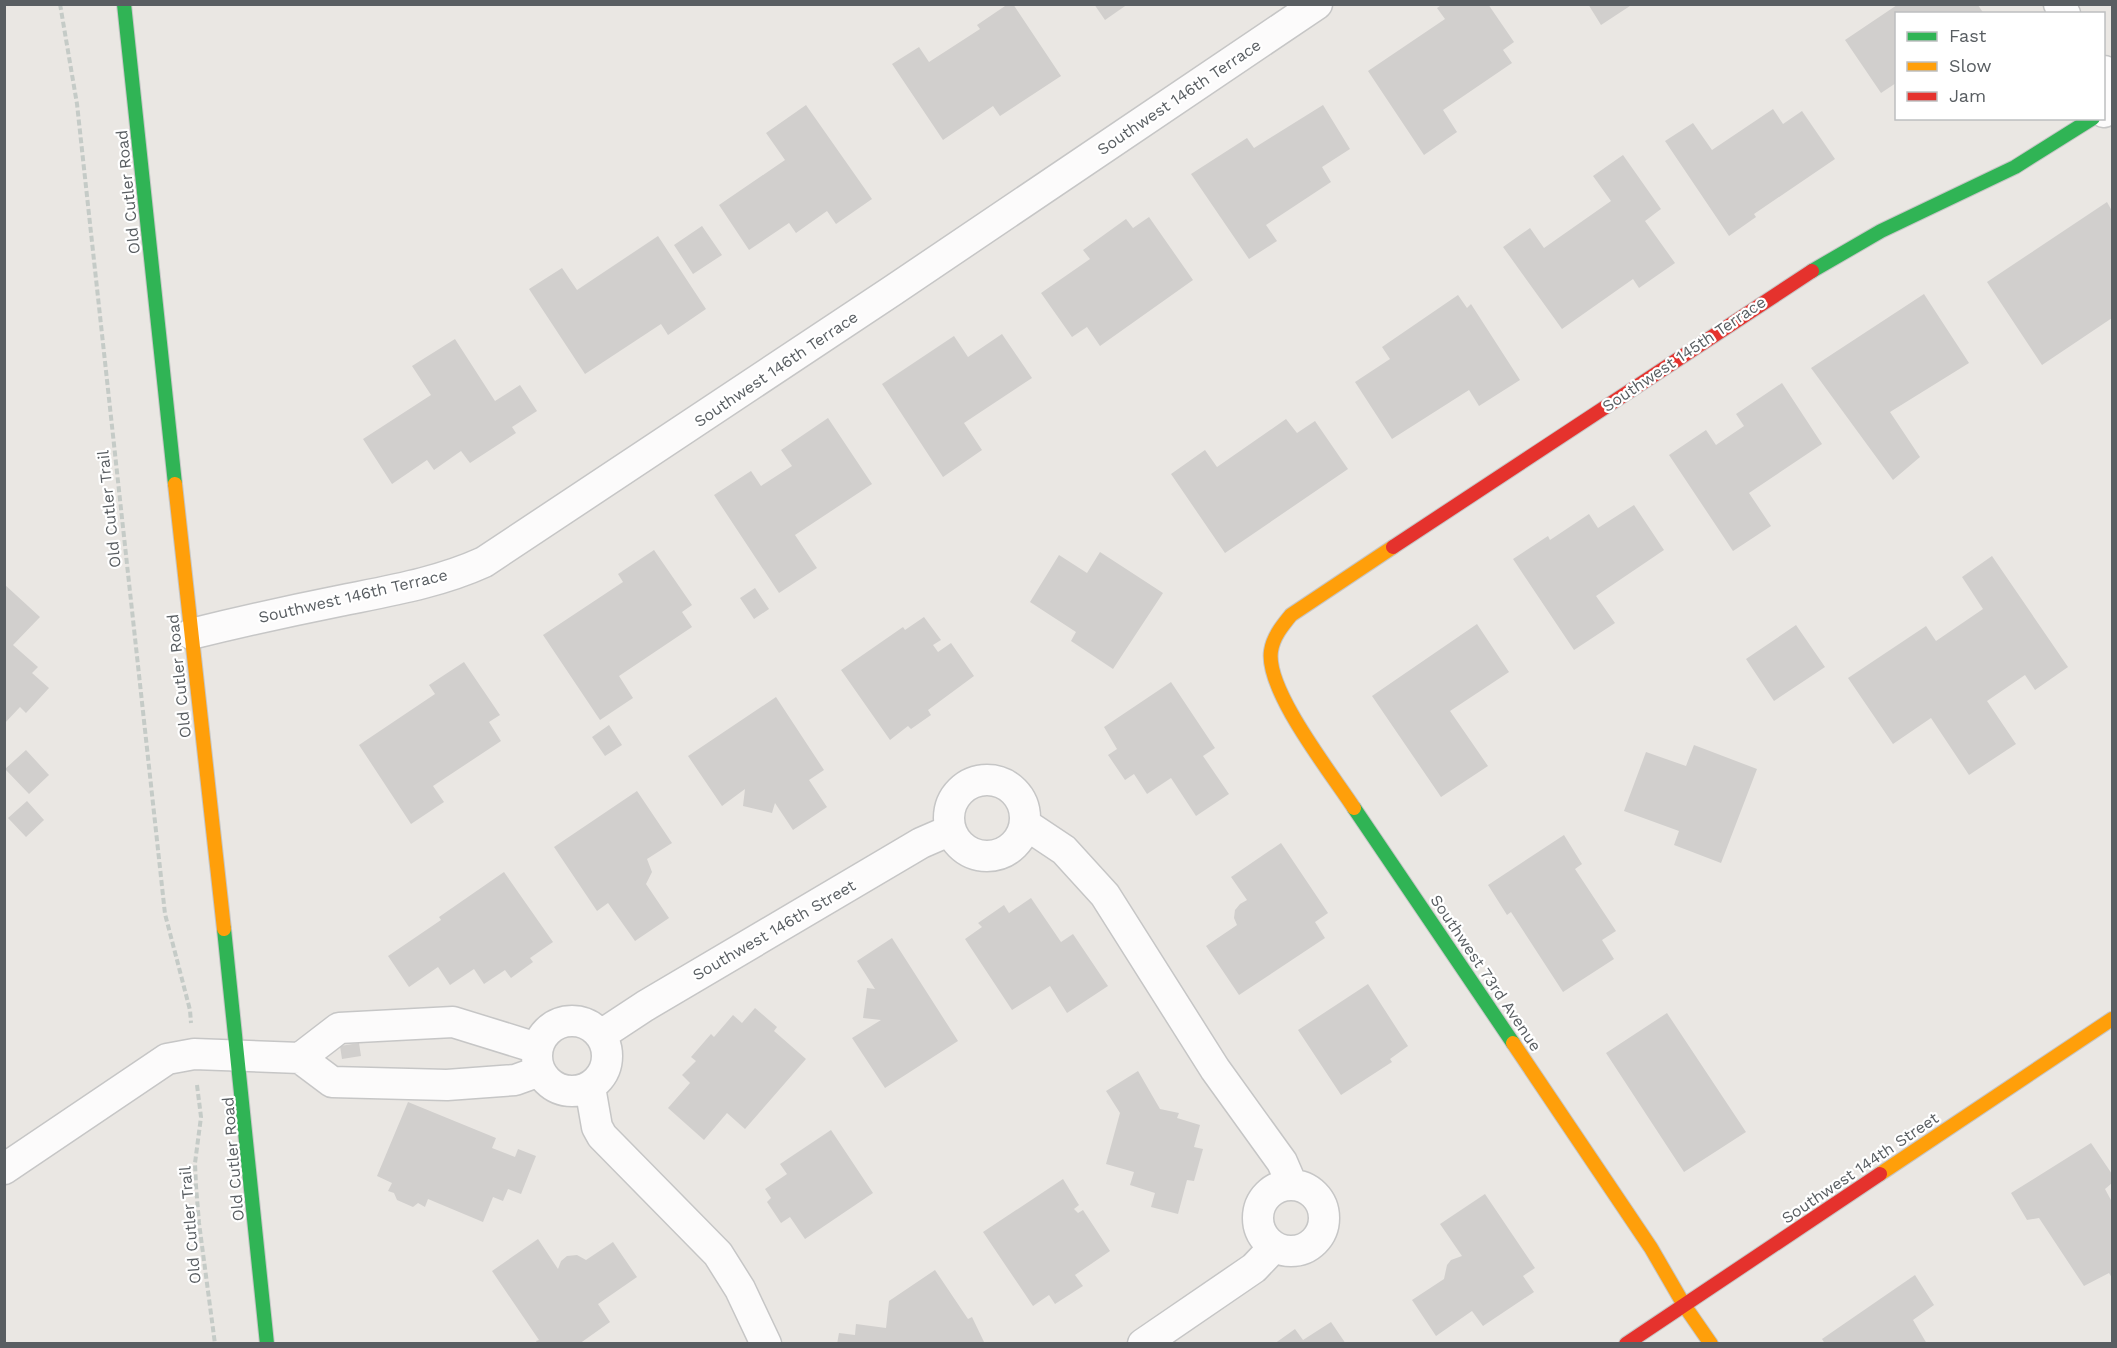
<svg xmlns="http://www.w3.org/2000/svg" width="2117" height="1348" viewBox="0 0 2117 1348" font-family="'Work Sans',sans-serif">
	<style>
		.building { fill: #d1cfcd }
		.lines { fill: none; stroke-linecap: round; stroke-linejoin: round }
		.street-casing { stroke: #c6c6c6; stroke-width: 33 }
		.fast-casing { stroke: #c6c6c6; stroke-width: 16 }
		.slow-casing { stroke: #c6c6c6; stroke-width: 16 }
		.jam-casing { stroke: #c6c6c6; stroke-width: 16 }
		.path { stroke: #c5cbc7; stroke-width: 4; stroke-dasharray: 6 3; stroke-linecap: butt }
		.street { stroke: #fcfbfb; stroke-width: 30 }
		.fast { stroke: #30b455; stroke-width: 14 }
		.slow { stroke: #ff9f0a; stroke-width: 14 }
		.jam { stroke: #e5322d; stroke-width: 14 }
		.labels { text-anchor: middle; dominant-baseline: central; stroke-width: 4.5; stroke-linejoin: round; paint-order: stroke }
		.street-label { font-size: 16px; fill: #595e62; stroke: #fff }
	</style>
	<rect width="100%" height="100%" fill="#eae7e3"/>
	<path class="building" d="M1008 4H1013L1061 76 1000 116 993 106 943 140 892 64 919 47 929 62 980 29 977 25Z
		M1094 4H1128L1105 20Z
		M1443 4H1488L1514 42 1503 50 1512 63 1443 110 1457 132 1424 155 1368 71 1445 19 1437 8Z
		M1588 4H1633L1601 25Z
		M1897 5H1978L1984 14H1896V83L1881 93 1845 40Z
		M806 105 872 199 836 224 827 211 796 233 789 223 749 250 719 205 785 160 766 133Z
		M1323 105 1350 149 1322 167 1331 182 1266 225 1277 241 1249 259 1191 174 1247 138 1254 148Z
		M1773 109 1783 124 1802 111 1835 159 1754 214 1756 217 1729 236 1665 141 1693 123 1712 150Z
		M1623 155 1661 209 1645 221 1675 263 1639 288 1633 279 1562 329 1503 247 1530 228 1544 248 1611 201 1593 176Z
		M2107 202 2112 211V318L2042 365 1987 282Z
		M1149 217 1193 280 1100 346 1087 327 1072 337 1041 293 1090 259 1083 250 1126 219 1133 228Z
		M702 226 722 255 693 274 674 245Z
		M658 236 706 309 668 335 661 324 585 374 529 289 562 268 577 290Z
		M1924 294 1969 363 1890 412 1920 457 1893 480 1811 368Z
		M1458 295 1467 308 1471 304 1520 380 1479 406 1469 390 1392 439 1355 382 1390 359 1382 347Z
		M1002 334 1032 378 964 423 982 450 943 477 882 384 954 336 968 357Z
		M455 339 495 401 520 385 537 411 512 427 516 433 470 463 461 451 434 470 427 460 392 484 363 439 431 395 412 366Z
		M1782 383 1822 444 1749 493 1771 526 1733 551 1669 455 1706 430 1716 445 1744 426 1736 414Z
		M828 418 872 484 795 535 817 568 779 593 714 495 751 471 761 486 792 466 781 450Z
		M1286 419 1297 433 1315 421 1348 469 1225 553 1171 474 1205 450 1217 467Z
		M1634 505 1664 550 1596 596 1615 623 1574 650 1513 559 1548 536 1550 540 1589 514 1598 528Z
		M654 550 692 605 682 612 692 627 619 676 633 698 600 720 543 635 623 582 618 574Z
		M1100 552 1163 593 1113 669 1071 641 1076 632 1030 602 1059 555 1087 573Z
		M1992 556 2068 667 2035 690 2025 675 1987 701 2016 744 1969 775 1931 718 1893 744 1848 678 1926 626 1936 641 1983 609 1962 577Z
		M4 584 40 617 13 645 38 667 32 673 49 688 26 713 20 707 4 724Z
		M755 588 769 609 754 619 740 598Z
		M924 617 941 640 933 645 938 652 951 643 974 676 928 710 931 715 911 729 908 726 890 740 841 670 903 627 905 630Z
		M1477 624 1509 672 1450 711 1488 766 1441 797 1372 696Z
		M1796 625 1825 667 1774 701 1746 659Z
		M464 662 500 715 489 722 501 741 433 786 444 802 411 824 359 745 435 694 429 685Z
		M1171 682 1215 748 1203 756 1229 794 1196 816 1171 778 1147 794 1134 774 1125 780 1108 755 1117 749 1104 727Z
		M776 697 824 770 809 780 827 807 793 830 775 803 772 813 743 806 745 789 722 806 688 756Z
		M609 725 622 745 605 756 592 737Z
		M1694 745 1757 769 1721 863 1674 845 1679 831 1624 811 1646 752 1686 766Z
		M26 750 49 775 29 794 5 769Z
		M637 791 672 843 647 859 652 872 646 884 669 918 635 941 608 903 597 911 554 847Z
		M27 801 44 820 26 837 8 818Z
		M1564 835 1582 864 1575 869 1616 931 1602 940 1614 959 1563 992 1511 912 1507 915 1488 885Z
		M1281 843 1328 913 1315 922 1325 938 1239 995 1206 946 1237 925 1234 918 1235 910 1240 904 1247 900 1231 877Z
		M504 872 553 942 530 958 533 962 511 978 505 970 484 984 474 969 450 985 438 967 409 987 388 956 441 920 439 917Z
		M1031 898 1061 942 1073 934 1108 986 1067 1013 1050 986 1012 1010 965 939 982 927 978 923 1004 905 1009 913Z
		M892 938 958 1041 885 1088 852 1038 881 1020 863 1018 867 988 875 989 857 961Z
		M1368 984 1408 1046 1390 1059 1392 1062 1341 1095 1298 1030Z
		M755 1008 777 1027 774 1031 806 1059 745 1129 727 1113 704 1140 668 1108 690 1083 682 1075 696 1061 691 1057 711 1034 714 1037 733 1015 742 1023Z
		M1667 1013 1746 1132 1684 1172 1606 1053Z
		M359 1043 361 1056 342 1059 340 1046Z
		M1138 1071 1160 1109 1179 1113 1177 1118 1200 1125 1194 1147 1203 1149 1194 1181 1187 1180 1178 1214 1151 1207 1155 1193 1130 1185 1134 1172 1106 1164 1120 1113 1106 1091Z
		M408 1102 496 1138 492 1148 515 1157 518 1149 536 1156 521 1194 508 1189 503 1201 493 1197 483 1222 428 1199 425 1207 418 1203 413 1207 397 1200 394 1193 388 1191 392 1183 377 1176Z
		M831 1130 873 1193 805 1239 790 1217 781 1223 767 1202 771 1198 765 1189 787 1174 780 1164Z
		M2091 1143 2112 1174V1183L2105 1189 2112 1202V1278L2109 1273 2084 1286 2039 1218 2027 1220 2011 1193Z
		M1063 1179 1079 1205 1074 1209 1078 1213 1083 1210 1110 1251 1075 1275 1083 1286 1055 1304 1049 1295 1033 1306 983 1232Z
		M1485 1194 1535 1268 1523 1276 1534 1292 1483 1326 1472 1311 1436 1336 1412 1300 1444 1279 1447 1265 1451 1260 1462 1256 1440 1224Z
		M538 1239 558 1269 561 1261 567 1256 577 1255 586 1260 613 1242 637 1277 598 1304 610 1322 579 1344H538L536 1341 539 1340 492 1271Z
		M935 1270 968 1319 972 1317 985 1344H837L839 1333 855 1335 856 1324 886 1328 889 1301Z
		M1915 1275 1934 1305 1913 1320 1927 1344H1825L1822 1339Z
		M1331 1322 1346 1344H1274L1295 1329 1303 1340Z"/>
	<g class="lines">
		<g class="street-casing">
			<path id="street" d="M2059 4 2065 14
				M2104 71 2112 85
				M2104 112 2112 106
				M191 634C240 622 289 611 339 601 388 591 438 583 484 562L892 291 1317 4
				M949 818a38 38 0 1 1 76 0a38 38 0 1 1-76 0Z
				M1025 824 1064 850 1105 895 1215 1069 1282 1162 1292 1185
				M537 1056a35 35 0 1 1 70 0a35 35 0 1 1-70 0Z
				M601 1035 645 1006 921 843 951 830
				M300 1058 339 1028 453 1022 537 1048
				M590 1087 597 1127 602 1136 718 1254 740 1289 766 1344
				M4 1169 167 1059 194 1054 300 1058 332 1082 447 1085 515 1080 540 1071
				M1258 1218a33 33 0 1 1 66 0a33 33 0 1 1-66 0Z
				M1143 1344 1254 1268 1274 1247"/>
		</g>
		<g class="fast-casing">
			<path id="fast" d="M124 4 175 484
				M1812 271 1881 231 2015 167 2093 118
				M1354 808 1513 1043
				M224 929 267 1344"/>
		</g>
		<g class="slow-casing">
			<path id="slow" d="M175 484 224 929
				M1354 808C1332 774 1265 690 1271 651 1273 637 1282 626 1291 615L1393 547
				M1513 1043 1651 1248 1684 1305 1711 1344
				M1880 1174 2112 1019"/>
		</g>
		<g class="jam-casing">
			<path id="jam" d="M1393 547 1812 271
				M1626 1344 1880 1174"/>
		</g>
		<path class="path" d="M60 4 77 104 165 914 190 1010 191 1023
			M197 1085 201 1117 195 1163 196 1186 199 1223 215 1344"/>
		<use href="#street" class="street"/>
		<use href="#fast" class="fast"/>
		<use href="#slow" class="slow"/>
		<use href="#jam" class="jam"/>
	</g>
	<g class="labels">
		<g class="street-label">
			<text transform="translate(1179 97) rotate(-34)">Southwest 146th Terrace</text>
			<text transform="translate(128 192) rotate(-96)">Old Cutler Road</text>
			<text transform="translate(1684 354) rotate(-34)">Southwest 145th Terrace</text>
			<text transform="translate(776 369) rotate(-34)">Southwest 146th Terrace</text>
			<text transform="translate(109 509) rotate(-96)">Old Cutler Trail</text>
			<text transform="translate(353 596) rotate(-13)">Southwest 146th Terrace</text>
			<text transform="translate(179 676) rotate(-96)">Old Cutler Road</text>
			<text transform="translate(774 930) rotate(-30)">Southwest 146th Street</text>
			<text transform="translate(1486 973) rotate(56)">Southwest 73rd Avenue</text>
			<text transform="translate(233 1159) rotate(-95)">Old Cutler Road</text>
			<text transform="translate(1860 1168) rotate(-34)">Southwest 144th Street</text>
			<text transform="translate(190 1225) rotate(-95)">Old Cutler Trail</text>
		</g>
	</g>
	<rect width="2117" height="1348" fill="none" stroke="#595e62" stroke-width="12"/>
	<rect x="1895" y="12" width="210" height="108" fill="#ffffff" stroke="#bdbfc0" stroke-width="1.5"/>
	<rect x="1907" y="32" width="30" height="9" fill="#30b455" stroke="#bdbfc0" stroke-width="1.5"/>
	<text x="1949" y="42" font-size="18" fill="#595e62">Fast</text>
	<rect x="1907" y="62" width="30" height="9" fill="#ff9f0a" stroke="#bdbfc0" stroke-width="1.5"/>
	<text x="1949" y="72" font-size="18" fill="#595e62">Slow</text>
	<rect x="1907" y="92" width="30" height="9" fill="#e5322d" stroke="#bdbfc0" stroke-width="1.5"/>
	<text x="1949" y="102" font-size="18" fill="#595e62">Jam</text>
</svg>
